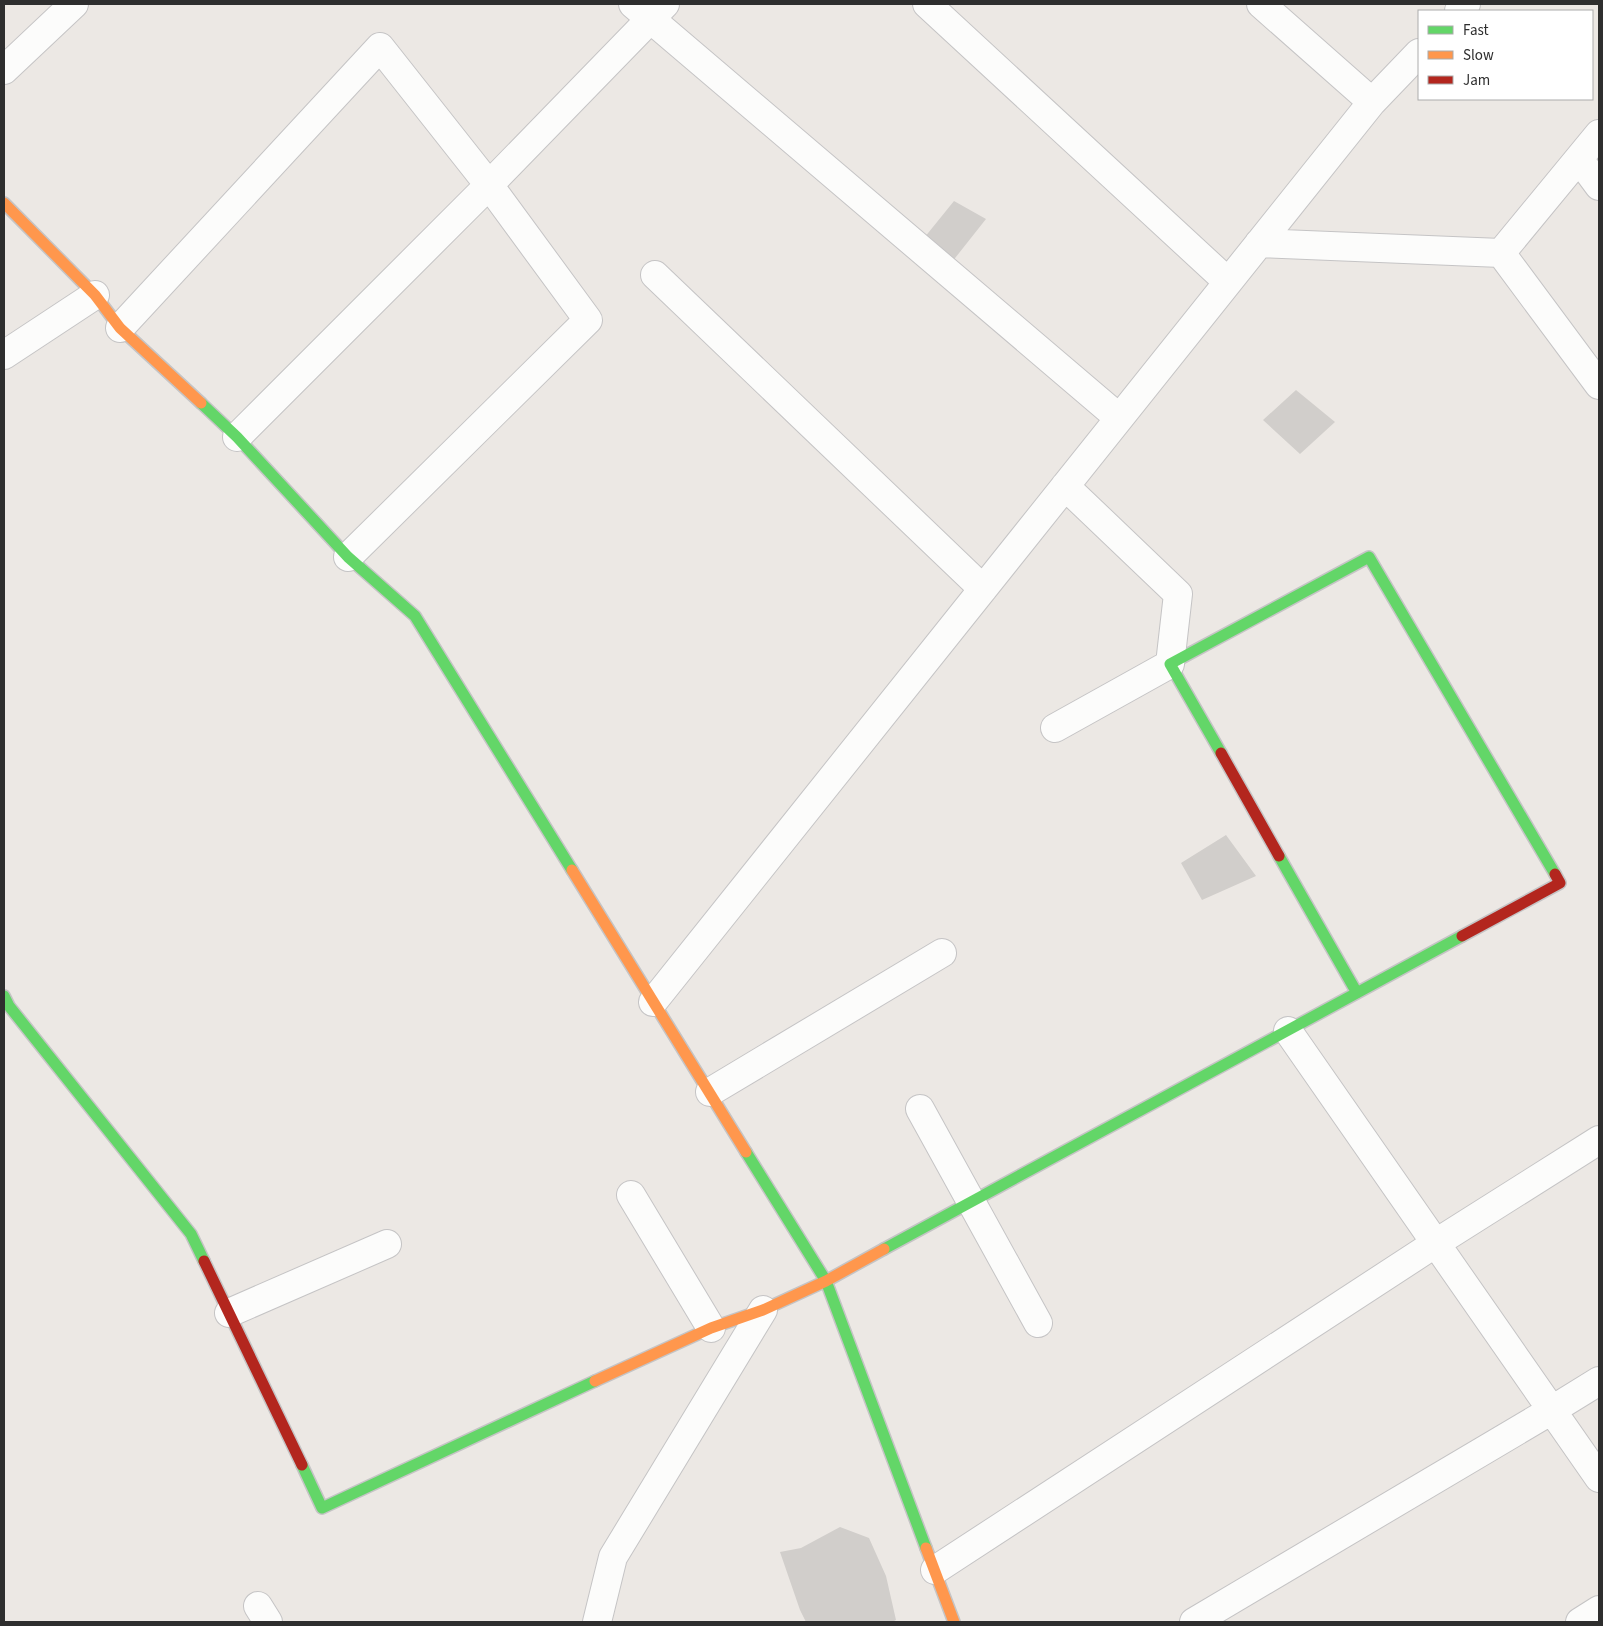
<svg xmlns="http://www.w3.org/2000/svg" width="1603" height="1626" viewBox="0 0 1603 1626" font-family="'Source Sans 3',sans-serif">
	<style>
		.building { fill: #d1cecb }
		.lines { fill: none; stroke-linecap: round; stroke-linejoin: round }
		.street-casing { stroke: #c5c4c5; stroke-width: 30 }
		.fast-casing { stroke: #c5c4c5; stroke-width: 14 }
		.slow-casing { stroke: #c5c4c5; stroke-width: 14 }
		.jam-casing { stroke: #c5c4c5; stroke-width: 14 }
		.street { stroke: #fcfcfb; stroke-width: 28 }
		.fast { stroke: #63d668; stroke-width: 11 }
		.slow { stroke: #ff974d; stroke-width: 11 }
		.jam { stroke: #b3261e; stroke-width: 11 }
	</style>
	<rect width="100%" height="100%" fill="#ece8e4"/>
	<path class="building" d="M954 201 986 219 948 267 920 243Z
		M1296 390 1335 422 1300 454 1263 420Z
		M1226 835 1256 876 1202 900 1181 863Z
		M840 1527 869 1538 886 1576 896 1620 892 1622H806L800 1610 780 1552 801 1548Z"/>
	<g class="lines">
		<g class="street-casing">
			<path id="street" d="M633 4 1119 418
				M927 4 1228 282
				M1459 11 1466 4
				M4 70 74 4
				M1372 102 1419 53
				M1579 159 1599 186
				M1259 243 1501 253 1599 134
				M1501 253 1599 385
				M655 275 983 589
				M120 328 380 47 489 185 588 320 348 557
				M4 355 95 295
				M237 437 489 185 665 4
				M1055 728 1170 664 1178 594 1065 486
				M653 1002 1372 102 1261 4
				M1288 1031 1599 1478
				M710 1092 942 953
				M920 1109 1038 1323
				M631 1195 711 1328
				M229 1313 387 1244
				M935 1570 1436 1243 1599 1140
				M258 1606 268 1622
				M597 1622 613 1557 763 1310
				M1194 1622 1552 1410 1599 1381
				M1580 1622 1599 1610"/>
		</g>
		<g class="fast-casing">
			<path id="fast" d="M201 403 237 437 348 557 415 616 572 870
				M1221 753 1170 664 1369 557 1555 874
				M1279 856 1357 993
				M4 996 9 1006 191 1234 204 1261
				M746 1152 826 1281 926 1548
				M884 1249 1462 936
				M302 1465 322 1508 595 1381"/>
		</g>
		<g class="slow-casing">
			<path id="slow" d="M4 203 95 295 120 328 201 403
				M572 870 746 1152
				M595 1381 711 1328 763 1310 826 1281 884 1249
				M926 1548 954 1622"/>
		</g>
		<g class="jam-casing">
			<path id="jam" d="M1221 753 1279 856
				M1462 936 1560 883 1555 874
				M204 1261 302 1465"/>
		</g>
		<use href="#street" class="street"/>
		<use href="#fast" class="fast"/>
		<use href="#slow" class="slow"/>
		<use href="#jam" class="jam"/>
	</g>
	<rect width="1603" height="1626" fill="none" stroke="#2e2e2e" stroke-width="10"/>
	<rect x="1418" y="10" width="175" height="90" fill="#ffffff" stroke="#ababab"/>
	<rect x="1428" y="26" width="25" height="8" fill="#63d668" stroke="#ababab"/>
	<text x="1463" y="35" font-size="15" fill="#2e2e2e">Fast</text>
	<rect x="1428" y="51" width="25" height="8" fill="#ff974d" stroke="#ababab"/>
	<text x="1463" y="60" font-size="15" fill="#2e2e2e">Slow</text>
	<rect x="1428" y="76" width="25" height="8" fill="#b3261e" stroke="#ababab"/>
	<text x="1463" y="85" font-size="15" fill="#2e2e2e">Jam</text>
</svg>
